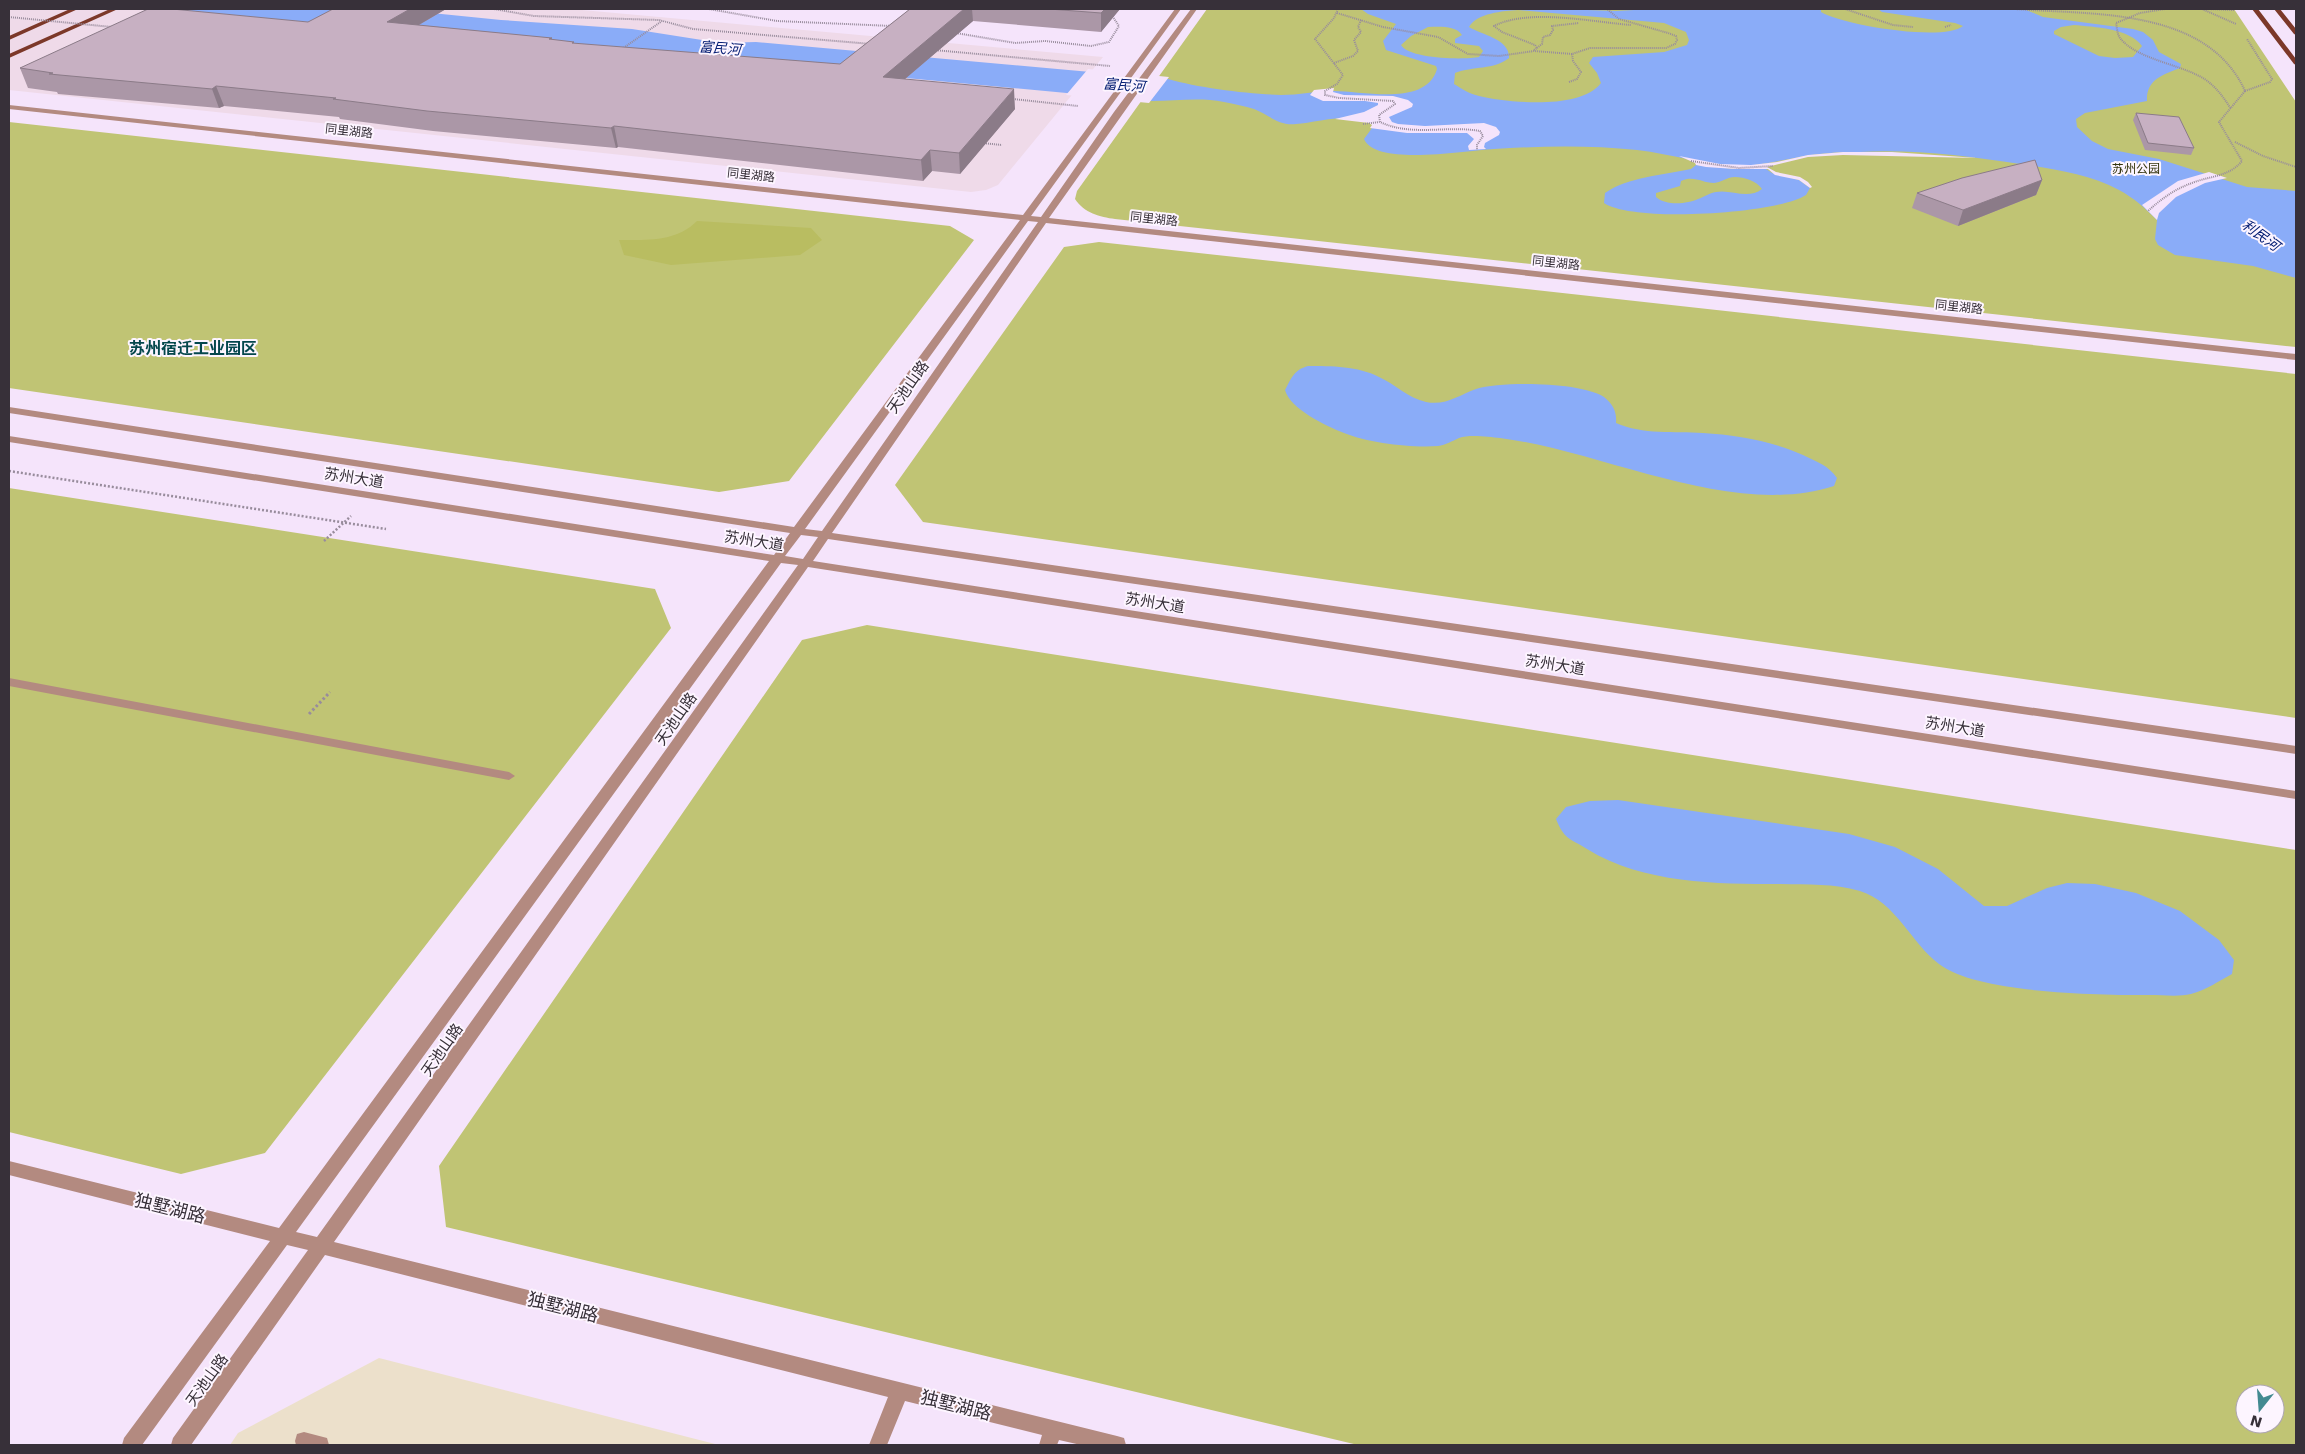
<svg xmlns="http://www.w3.org/2000/svg" width="2305" height="1454" viewBox="0 0 2305 1454" font-family="'DejaVu Sans','Noto Sans SC',sans-serif">
	<style>
		.commercial { fill: #efdae9 }
		.education { fill: #ece0cb }
		.green { fill: #c0c474; fill-rule: evenodd }
		.forest { fill: #b9bd61 }
		.water { fill: #8aacf8; fill-rule: evenodd }
		.pier { fill: #f5e4fb }
		.lines { fill: none; stroke-linecap: round; stroke-linejoin: round }
		.path-far2 { stroke: #988c9c; stroke-width: 2; stroke-dasharray: 1 1; stroke-linecap: butt }
		.path-far1 { stroke: #988c9c; stroke-width: 2.5; stroke-dasharray: 2 2; stroke-linecap: butt }
		.path { stroke: #988c9c; stroke-width: 3; stroke-dasharray: 2.5 2.5; stroke-linecap: butt }
		.minor { fill: #b38a80; fill-rule: evenodd }
		.major { fill: #7c3829; fill-rule: evenodd }
		.path-bridge { stroke: #988c9c; stroke-width: 2; stroke-dasharray: 1 1; stroke-linecap: butt }
		.wall { fill: #ab97a7 }
		.shaded-wall { fill: #8b7b88 }
		.building { fill: #c7b0c2; stroke: #8b7b88 }
		.labels { text-anchor: middle; dominant-baseline: central; stroke-width: 4; stroke-linejoin: round; paint-order: stroke }
		.far-street-label { font-size: 12px; fill: #373039; stroke: #fdf5ff }
		.far-park-label { font-size: 12px; fill: #34350e; stroke: #fdf5ff }
		.far-water-label { font-size: 14px; font-style: italic; fill: #072075; stroke: #fdf5ff }
		.street-label { font-size: 15px; fill: #373039; stroke: #fdf5ff }
		.far-district-label { font-size: 16px; font-weight: bold; fill: #04474c; stroke: #fdf5ff }
		.near-street-label { font-size: 18px; fill: #373039; stroke: #fdf5ff }
	</style>
	<rect width="100%" height="100%" fill="#f5e4fb"/>
	<path class="commercial" d="M9 9H571L1103 57 998 185 986 190 971 192 9 90Z"/>
	<path class="education" d="M379 1358 719 1445H230L238 1433Z"/>
	<path class="green" d="M1207 9H2234L2296 102V347L1115 219C1100 217 1084 213 1075 199L1077 191Z
		M9 122 950 226 974 240 789 481 719 492 9 388Z
		M1099 242 2296 374V718L923 522 895 485 1064 247Z
		M9 488 655 589 671 628 265 1153 181 1174 9 1132Z
		M867 625 2296 850V1445H1358L446 1227 439 1166 802 640ZM2245 1394H2275V1424H2245Z"/>
	<path class="forest" d="M697 221 811 228 822 240 800 255 671 265 624 255 619 240C647 240 676 242 697 221Z"/>
	<path class="water" d="M167 9H392L501 20 632 29 721 43 756 42 1168 79C1199 88 1248 94 1281 95 1299 95 1316 91 1334 91 1363 91 1426 107 1437 69L1436 66 1386 50 1383 41 1396 24 1368 14 1361 9H1558L1616 11 1652 9H1821V12C1842 25 1944 42 1963 26L1955 23 1882 12 1878 9H2024L2043 17 2133 29 2143 32 2153 40 2159 52 2181 64 2180 68C2162 75 2146 80 2147 101L2085 113 2076 119 2077 127 2092 141 2108 149 2159 159 2247 187 2296 191V278L2253 266 2175 255 2158 245 2155 239 2157 220C2145 208 2134 198 2119 190 2089 174 2053 169 2020 164 1968 156 1913 149 1860 152 1839 152 1816 153 1795 158 1777 161 1761 165 1743 166 1707 166 1672 154 1637 150 1590 145 1541 146 1494 149 1467 150 1376 167 1364 139L1375 124C1358 110 1316 123 1296 124 1278 126 1270 115 1254 109 1245 106 1234 104 1224 102 1200 97 1176 101 1152 101ZM1518 10 1664 23 1686 32 1689 40 1687 45 1664 52 1593 57 1589 63 1597 73 1601 83C1581 110 1509 103 1479 96 1470 94 1462 89 1454 84L1455 73C1473 66 1494 70 1509 58 1510 39 1482 35 1469 27 1477 13 1503 11 1518 10ZM2074 25C2094 27 2129 28 2142 46L2133 57 2115 58 2099 56 2054 34V31L2061 27ZM1428 27C1439 27 1455 25 1462 35L1455 39V43L1479 46 1483 51 1479 57C1464 60 1409 59 1401 45L1411 36Z
		M1696 165 1735 169H1766L1772 173 1799 180 1810 188 1806 195C1777 214 1633 223 1604 203L1605 193C1628 177 1664 175 1691 169ZM1735 177C1744 177 1757 181 1762 189 1748 200 1731 189 1716 192 1709 193 1704 197 1698 199 1687 204 1666 206 1656 197V193L1680 186 1681 181C1694 175 1702 183 1714 183 1722 182 1727 177 1735 177Z
		M1308 366C1331 366 1358 366 1379 377 1395 384 1408 398 1426 402 1446 406 1459 395 1476 389 1502 381 1581 382 1604 397 1613 404 1617 412 1616 423 1643 435 1674 431 1703 433 1736 435 1772 441 1803 455 1817 462 1828 465 1837 478L1834 486C1732 519 1603 451 1500 438 1489 437 1470 434 1459 438 1452 441 1446 445 1438 446 1411 448 1369 443 1344 433 1326 426 1290 409 1285 390 1292 377 1294 370 1308 366Z
		M1618 800 1849 834 1895 847 1938 869 1984 906H2007L2047 888 2067 883 2095 884 2136 893 2180 911 2219 940 2234 960 2232 974C2219 981 2206 990 2191 994 2179 997 2163 995 2150 995 2100 995 1978 994 1939 964 1911 943 1896 902 1860 891 1833 883 1809 885 1781 884 1717 884 1644 884 1587 849 1569 838 1564 839 1556 819L1566 807 1590 801Z"/>
	<path class="pier" d="M1088 69 1169 77 1149 103 1066 95Z
		M1334 88 1333 92 1344 95 1393 96 1408 100 1413 104 1412 107 1389 117 1392 122 1398 124 1425 126 1484 123 1496 127 1500 132 1499 135 1485 143 1484 147 1486 149 1469 150 1468 146 1474 139 1467 133H1407L1370 128 1372 125 1369 123 1335 119 1364 112 1378 105V103L1365 101H1323L1310 95 1314 90Z
		M1843 152H1892L1977 158 1843 155 1808 157 1767 167 1776 172 1800 177 1808 182 1812 187 1810 188 1799 180 1775 175 1768 169H1735L1706 167 1696 165 1695 163 1679 156 1720 164 1751 165 1777 162 1808 155Z
		M2209 172 2227 178 2205 183 2176 197 2159 213 2157 220 2142 205 2178 181Z"/>
	<g class="lines">
		<path class="path-far2" d="M494 9 534 16 659 20 693 29 871 44
			M634 9H664
			M709 9 777 21 892 26
			M1338 9 1334 18 1315 39 1343 75 1337 84 1325 91V95L1339 98 1393 101 1395 104 1379 115 1380 122C1412 137 1446 125 1480 131L1483 136 1477 145V150
			M1845 9 1893 25 1913 27
			M2015 9C2092 15 2207 7 2245 91L2219 122 2242 161C2229 177 2209 176 2192 183 2175 189 2161 199 2148 211
			M2165 9 2140 13 2116 23C2117 27 2117 34 2120 38 2137 60 2182 64 2206 80 2217 88 2224 98 2231 109
			M2202 9 2236 24
			M2207 9 2234 10
			M1337 13 1383 27 1438 37 1468 54 1499 56 1534 51 1572 54
			M1945 27 1951 25
			M956 33 1015 43 1045 41 1091 46 1109 42 1119 26 1113 17H1109
			M1537 48 1542 44 1543 37 1550 35 1553 30 1552 26 1579 23
			M622 49 662 21
			M934 50 1110 66
			M1534 50 1537 48 1535 45 1502 32 1494 26C1529 8 1592 22 1631 25
			M1334 63 1353 56 1358 51 1354 40 1361 32 1358 27 1361 20
			M1569 82 1577 79 1581 72 1573 61 1572 54 1590 48H1666L1675 44 1677 40 1676 36 1668 33 1619 19 1607 9
			M2245 91 2270 82 2272 79 2247 39
			M1013 99 1078 106
			M1363 124 1379 122
			M2235 142 2263 156 2296 167
			M982 143 1002 145
			M1691 161 1739 168 1773 166"/>
		<path class="path-far1" d="M9 471 386 529
			M324 541 351 516"/>
		<path class="path" d="M309 714 330 692"/>
		<path class="minor" d="M1175 9H1181L1031 216 1041 217 1114 112 1191 9H1197L1049 218 2296 354V360L1046 223 832 533 2296 746V754L828 539 813 561 2296 791V799L808 567 334 1242 1117 1436 1124 1438 1126 1445H1081L1059 1440 1057 1445H1039L1042 1435 905 1401 887 1445H869L888 1397 325 1255 191 1445H171L173 1438 308 1250 287 1245 142 1445H122L124 1438 270 1241 9 1175V1161L279 1228 769 561 9 442V436L774 555 790 533 9 413V407L794 527 1020 220 9 109V105L1023 215ZM1028 221 1038 222 822 531 805 529ZM801 535 818 537 803 559 785 556ZM781 563 798 565 317 1237 296 1232Z
			M9 678 509 772 515 776 509 780 9 686Z
			M304 1432 327 1438 329 1445H296L295 1441 297 1434Z"/>
		<path class="major" d="M70 9H78L9 40V36Z
			M110 9H118L9 58V54Z
			M2252 9H2258L2296 59V65L2294 64Z
			M2274 9H2280L2296 29V35L2294 34Z"/>
		<path class="path-bridge" d="M9 17 112 27"/>
	</g>
	<path class="wall" d="M333 9H446L419 25 552 38V40L574 42V44L840 64 910 9H1120L1101 32 973 21 905 79 1015 109 960 174 932 171 923 181 618 147 616 148 433 131 340 119 339 117 224 106 219 108 58 94 57 92 28 88 20 68 308 22Z
		M2136 113 2194 148 2191 155 2145 150 2133 120Z
		M2042 180 2036 195 1958 226 1912 208 1917 193Z"/>
	<path class="shaded-wall" d="M410 9H446L393 40 387 22Z
		M964 9H972L973 21 885 96 883 77Z
		M1105 9H1120L1101 32V13Z
		M216 86 224 106 219 108 212 89Z
		M1014 89 1015 109 960 174 959 153Z
		M614 126 618 147 616 148 611 128Z
		M930 150 932 171 923 181 921 160Z
		M2042 180 2036 195 1958 226 1963 210Z"/>
	<path class="building" d="M148 9H172L308 22 333 9H410L387 22 552 38 549 39 574 42 572 43 840 64 910 9H964L883 77 1014 89 959 153 930 150 921 160 614 126 611 128 427 111 333 99 336 98 216 86 212 89 49 74 53 73 20 68Z
		M1049 9H1105L1101 13Z
		M2136 113 2179 117 2194 148 2148 143Z
		M2035 160 2042 180 1963 210 1917 193 1962 178Z"/>
	<g class="labels">
		<g class="far-street-label">
			<text transform="translate(349 131) rotate(6)">同里湖路</text>
			<text transform="translate(751 175) rotate(6)">同里湖路</text>
			<text transform="translate(1154 219) rotate(6)">同里湖路</text>
			<text transform="translate(1556 263) rotate(6)">同里湖路</text>
			<text transform="translate(1959 307) rotate(6)">同里湖路</text>
		</g>
		<g class="far-park-label">
			<text x="2136" y="169">苏州公园</text>
		</g>
		<g class="far-water-label">
			<text transform="translate(720 48) rotate(5)">富民河</text>
			<text transform="translate(1124 85) rotate(5)">富民河</text>
			<text transform="translate(2261 235) rotate(36)">利民河</text>
		</g>
		<g class="street-label">
			<text transform="translate(908 387) rotate(-55)">天池山路</text>
			<text transform="translate(354 478) rotate(9)">苏州大道</text>
			<text transform="translate(754 541) rotate(9)">苏州大道</text>
			<text transform="translate(1155 603) rotate(9)">苏州大道</text>
			<text transform="translate(1555 665) rotate(9)">苏州大道</text>
			<text transform="translate(676 719) rotate(-55)">天池山路</text>
			<text transform="translate(1955 727) rotate(9)">苏州大道</text>
			<text transform="translate(442 1050) rotate(-55)">天池山路</text>
			<text transform="translate(207 1380) rotate(-54)">天池山路</text>
		</g>
		<g class="far-district-label">
			<text x="193" y="348">苏州宿迁工业园区</text>
		</g>
		<g class="near-street-label">
			<text transform="translate(170 1208) rotate(14)">独墅湖路</text>
			<text transform="translate(563 1307) rotate(14)">独墅湖路</text>
			<text transform="translate(956 1405) rotate(14)">独墅湖路</text>
		</g>
	</g>
	<rect width="2305" height="1454" fill="none" stroke="#373039" stroke-width="20"/>
	<g transform="translate(2260 1409) rotate(197)"><circle r="24" fill="#fdf5ff" stroke="#aea6b0"/>
	<path d="M0-4L9 19L0 12L-9 19Z" fill="#438a91"/>
	<text y="-8" font-size="14" font-weight="bold" text-anchor="middle" fill="#373039">N</text>
	</g>
</svg>
